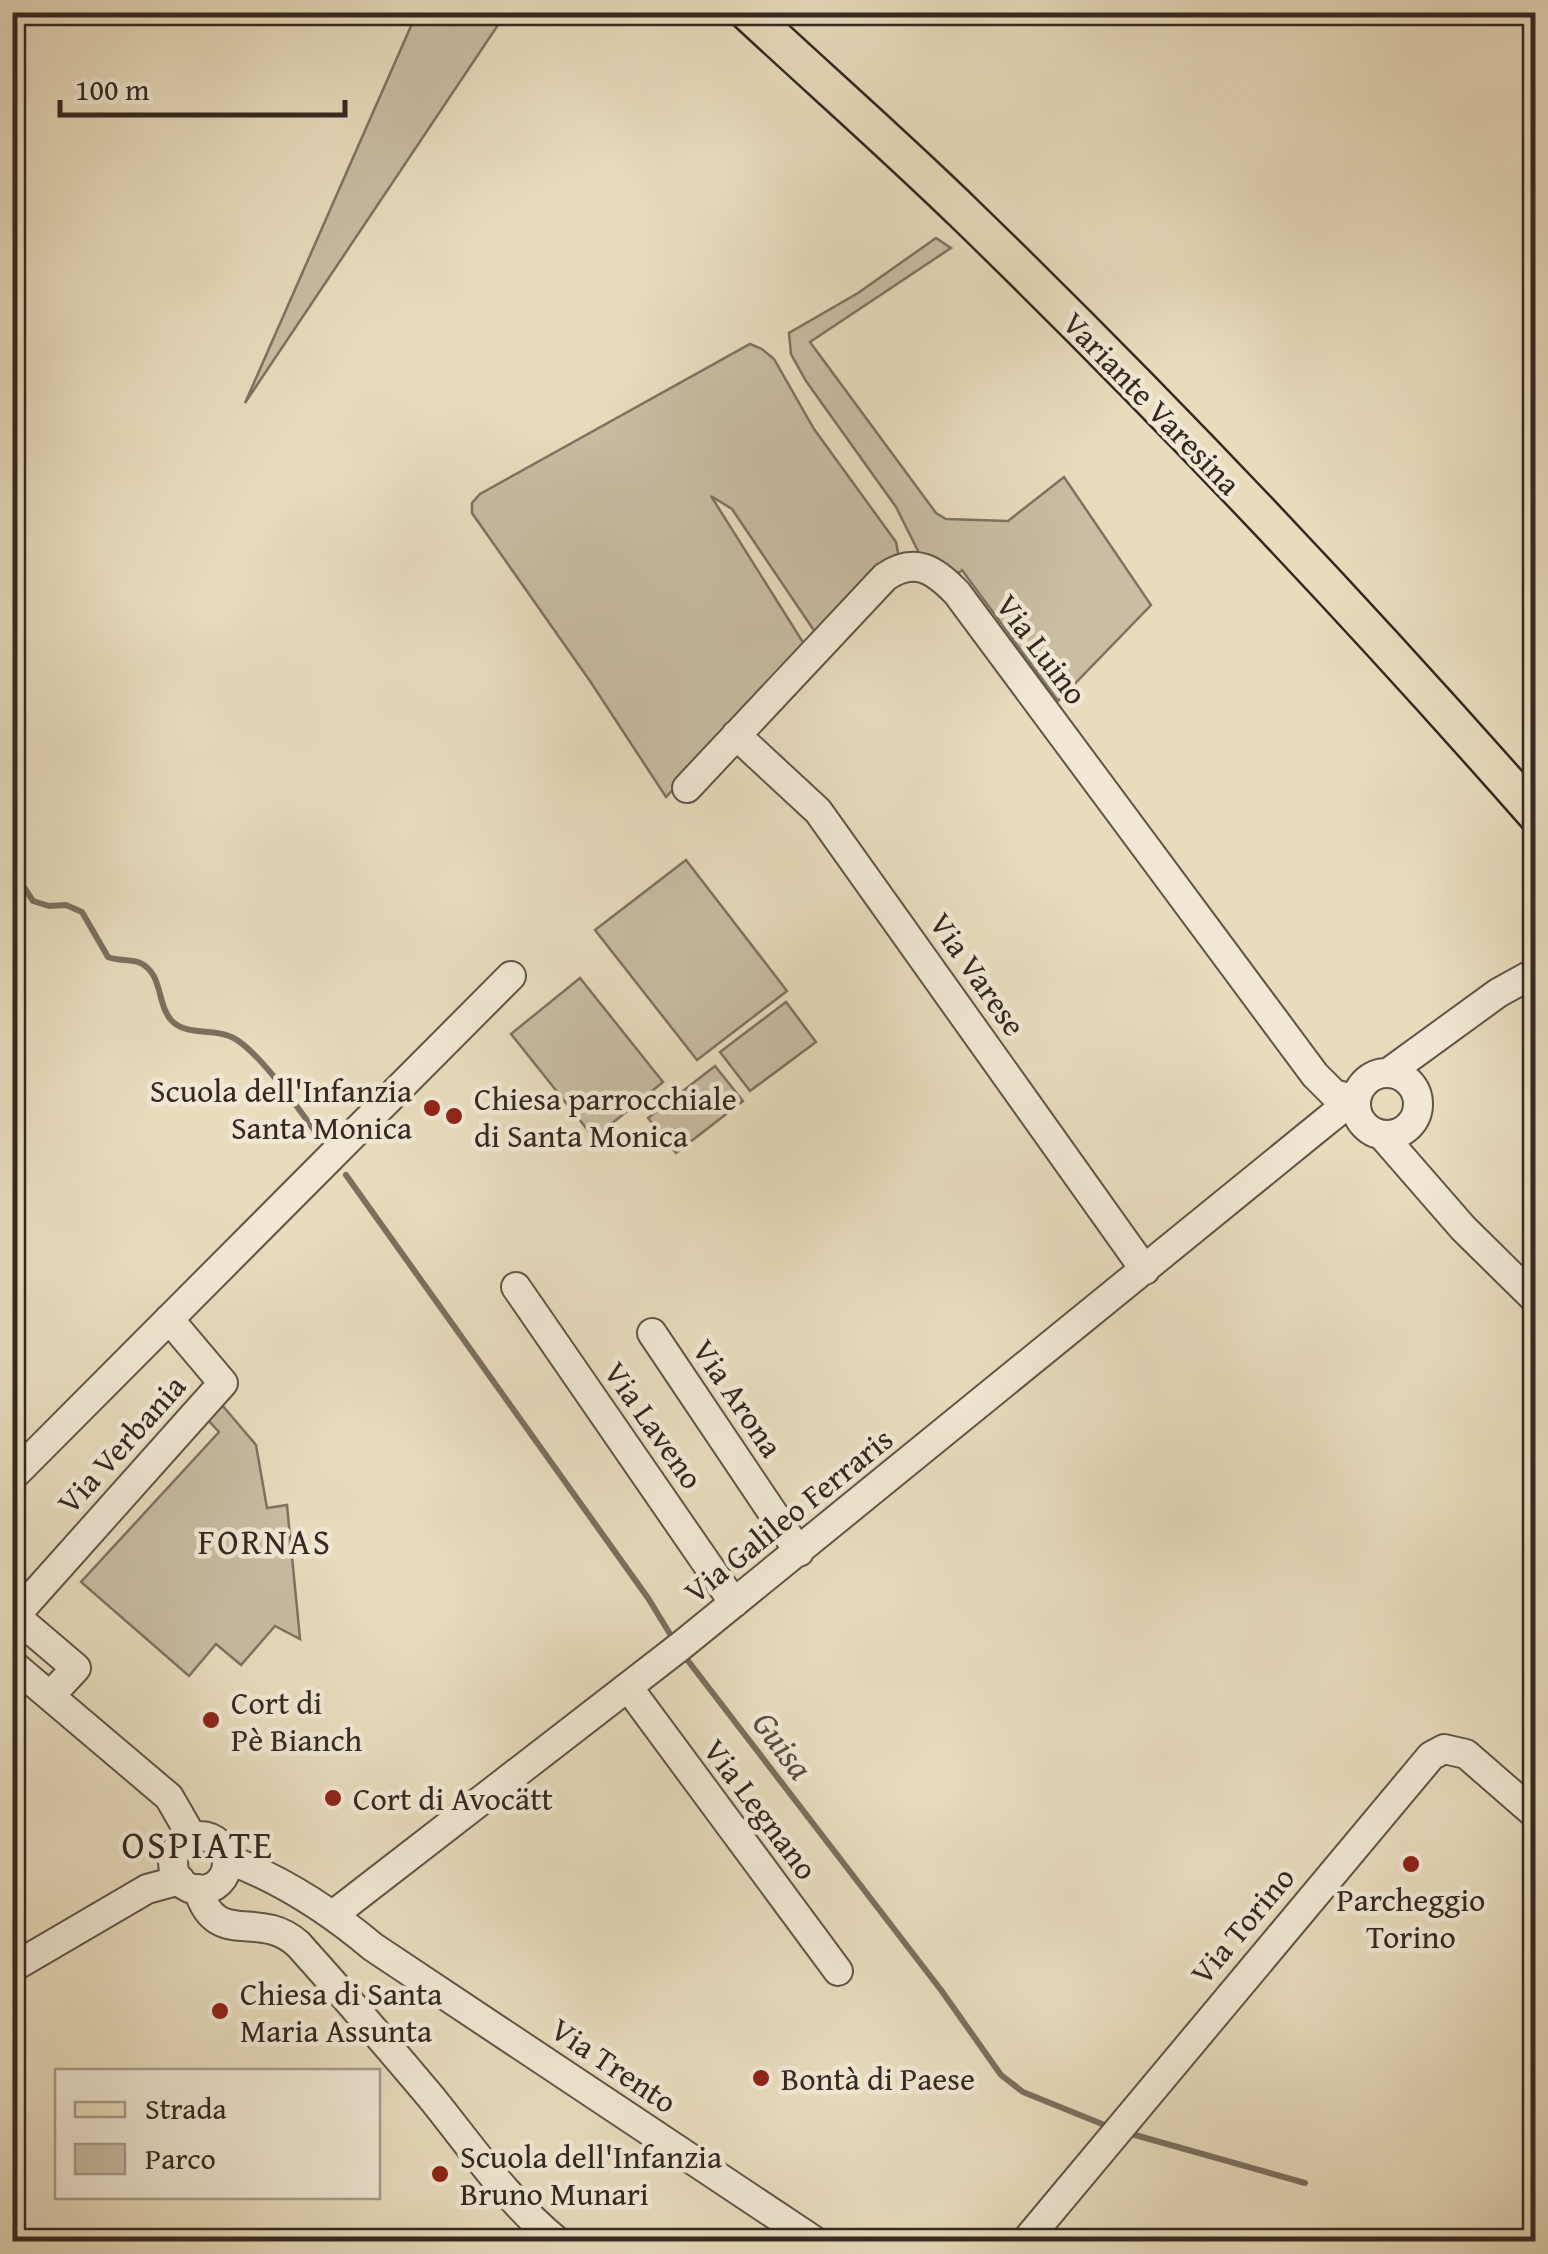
<svg xmlns="http://www.w3.org/2000/svg" width="1548" height="2254" viewBox="0 0 1548 2254" font-family="'Gentium Book Plus',serif">
	<style>
		.green { fill: #c9bda3; stroke: #7e7262; stroke-width: 2.5 }
		.lines { fill: none; stroke-linecap: round; stroke-linejoin: round }
		.stream { stroke: #7b6f5f; stroke-width: 6 }
		.minor-casing { stroke: #615549; stroke-width: 32 }
		.major-casing { stroke: #342822; stroke-width: 40 }
		.minor { stroke: #f0e8d4; stroke-width: 28 }
		.major { stroke: #e8dcbd; stroke-width: 35 }
		.poi-dot { fill: #8f2418; stroke: #f0e8d4; stroke-width: 4 }
		.labels { text-anchor: middle; dominant-baseline: central; stroke-width: 9; stroke-linejoin: round; paint-order: stroke }
		.street-label { font-size: 32px; fill: #342822; stroke: #f0e8d4 }
		.poi-label { font-size: 32px; fill: #342822; stroke: #f0e8d4; text-anchor: start }
		.neighbourhood-label { font-size: 35px; letter-spacing: 2.5px; fill: #342822; stroke: #f0e8d4 }
		.water-label { font-size: 35px; font-style: italic; fill: #584c41; stroke: #f0e8d4 }
		.quarter-label { font-size: 38px; letter-spacing: 2.5px; fill: #342822; stroke: #f0e8d4 }
	</style>
	<rect width="100%" height="100%" fill="#e8dcbd"/>
	<filter id="stains"><feTurbulence type="fractalNoise" baseFrequency=".002" numOctaves="4"/><feColorMatrix values="0 0 0 0 .2 0 0 0 0 .09 0 0 0 0 .02 0 0 0 .5 -.17"/></filter>
	<radialGradient id="worn" r=".72"><stop offset=".6" stop-color="#630" stop-opacity="0"/><stop offset="1" stop-color="#630" stop-opacity=".3"/></radialGradient>
	<path class="green" d="M397 13H506L245 403 411 26Z
		M936 238 951 248 810 342 936 513 946 519 1008 521 1064 477 1151 605 1058 701 962 570 952 579 922 559 896 507 806 381 791 354 789 333 858 293Z
		M750 344 762 349 774 359 814 429 896 542 899 558 817 635 732 509 711 496 806 647 666 797 590 681 472 513V503L480 494Z
		M686 860 787 991 697 1060 595 930Z
		M580 978 663 1082 594 1138 511 1034Z
		M786 1002 816 1042 750 1091 720 1052Z
		M715 1066 743 1101 676 1153 648 1118Z
		M222 1405 256 1445 267 1508 287 1505 300 1639 275 1626 241 1665 216 1644 189 1676 81 1582 219 1432 206 1418Z"/>
	<g class="lines">
		<path class="stream" d="M12 859 20 881 33 901 49 906 66 905 82 912 108 957C118 961 128 959 138 962 164 972 156 1005 172 1021 187 1037 218 1027 237 1040 267 1060 304 1118 327 1147
			M346 1175 648 1598 675 1642
			M682 1653 941 1990 1001 2075 1023 2092 1112 2128
			M1128 2133 1305 2183"/>
		<g class="minor-casing">
			<path id="minor" d="M736 735 818 811 1145 1270
				M687 788 885 577C915 556 935 570 957 593L1315 1075 1334 1094 1356 1100
				M1356 1104a31 31 0 1 1 62 0a31 31 0 1 1-62 0Z
				M1388 1073 1498 993 1536 972
				M1382 1135 1463 1228 1536 1300
				M516 1287 734 1603
				M652 1333 799 1552
				M12 1477 511 976
				M12 1664 169 1797 192 1837
				M628 1687 838 1971
				M50 1696 76 1668 15 1616 223 1383 169 1319
				M173 1863a27 27 0 1 1 54 0a27 27 0 1 1-54 0Z
				M227 1859C281 1879 329 1910 373 1947L816 2242
				M198 1889C216 1950 258 1908 298 1944 343 1994 387 2045 430 2096 470 2145 508 2202 558 2242
				M333 1915 682 1645 1320 1126 1341 1109 1355 1103
				M12 1968 147 1889 180 1880
				M1025 2242 1431 1756 1444 1749 1466 1754 1536 1815"/>
		</g>
		<g class="major-casing">
			<path id="major" d="M747 12C819 79 893 144 963 212 1162 405 1353 607 1536 815"/>
		</g>
		<use href="#minor" class="minor"/>
		<use href="#major" class="major"/>
	</g>
	<g class="poi-dot">
		<circle cx="432" cy="1108" r="10"/>
		<circle cx="454" cy="1116" r="10"/>
		<circle cx="211" cy="1720" r="10"/>
		<circle cx="333" cy="1798" r="10"/>
		<circle cx="1411" cy="1864" r="10"/>
		<circle cx="220" cy="2011" r="10"/>
		<circle cx="761" cy="2078" r="10"/>
		<circle cx="440" cy="2174" r="10"/>
	</g>
	<g class="labels">
		<g class="street-label">
			<text transform="translate(1152 403) rotate(46)">Variante Varesina</text>
			<text transform="translate(1042 649) rotate(53)">Via Luino</text>
			<text transform="translate(978 974) rotate(55)">Via Varese</text>
			<text transform="translate(738 1398) rotate(56)">Via Arona</text>
			<text transform="translate(654 1425) rotate(55)">Via Laveno</text>
			<text transform="translate(121 1444) rotate(-48)">Via Verbania</text>
			<text transform="translate(788 1515) rotate(-39)">Via Galileo Ferraris</text>
			<text transform="translate(761 1809) rotate(53)">Via Legnano</text>
			<text transform="translate(1242 1925) rotate(-50)">Via Torino</text>
			<text transform="translate(614 2065) rotate(34)">Via Trento</text>
		</g>
		<g class="poi-label">
			<text x="412" y="1090" text-anchor="end">Scuola dell'Infanzia<tspan x="412" dy="37">Santa Monica</tspan></text>
			<text x="474" y="1098">Chiesa parrocchiale<tspan x="474" dy="37">di Santa Monica</tspan></text>
			<text x="231" y="1702">Cort di<tspan x="231" dy="37">Pè Bianch</tspan></text>
			<text x="353" y="1798">Cort di Avocätt</text>
			<text x="1411" y="1899" text-anchor="middle">Parcheggio<tspan x="1411" dy="37">Torino</tspan></text>
			<text x="240" y="1993">Chiesa di Santa<tspan x="240" dy="37">Maria Assunta</tspan></text>
			<text x="781" y="2078">Bontà di Paese</text>
			<text x="460" y="2156">Scuola dell'Infanzia<tspan x="460" dy="37">Bruno Munari</tspan></text>
		</g>
		<g class="neighbourhood-label">
			<text x="265" y="1541">FORNAS</text>
		</g>
		<g class="water-label">
			<text transform="translate(783 1745) rotate(53)">Guisa</text>
		</g>
		<g class="quarter-label">
			<text x="198" y="1844">OSPIATE</text>
		</g>
	</g>
	<rect width="1548" height="2254" fill="none" stroke="#e8dcbd" stroke-width="50"/>
	<rect x="15" y="15" width="1518" height="2224" fill="none" stroke="#342822" stroke-width="5"/>
	<rect x="25" y="25" width="1498" height="2204" fill="none" stroke="#342822" stroke-width="2.5"/>
	<rect x="55" y="2069" width="325" height="130" fill="#f0e8d4" stroke="#a59b8d" stroke-width="2.5"/>
	<rect x="75" y="2102" width="50" height="15" fill="#e8dcbd" stroke="#a59b8d" stroke-width="2.5"/>
	<text x="145" y="2119" font-size="30" fill="#342822">Strada</text>
	<rect x="75" y="2144" width="50" height="30" fill="#c9bda3" stroke="#a59b8d" stroke-width="2.5"/>
	<text x="145" y="2169" font-size="30" fill="#342822">Parco</text>
	<path d="M60 100v15h285v-15" fill="none" stroke="#342822" stroke-width="5"/>
	<text x="75" y="100" font-size="30" fill="#342822" stroke="#f0e8d4" stroke-width="8" paint-order="stroke">100 m</text>
	<rect width="100%" height="100%" filter="url(#stains)"/>
	<rect width="100%" height="100%" fill="url(#worn)"/>
</svg>
